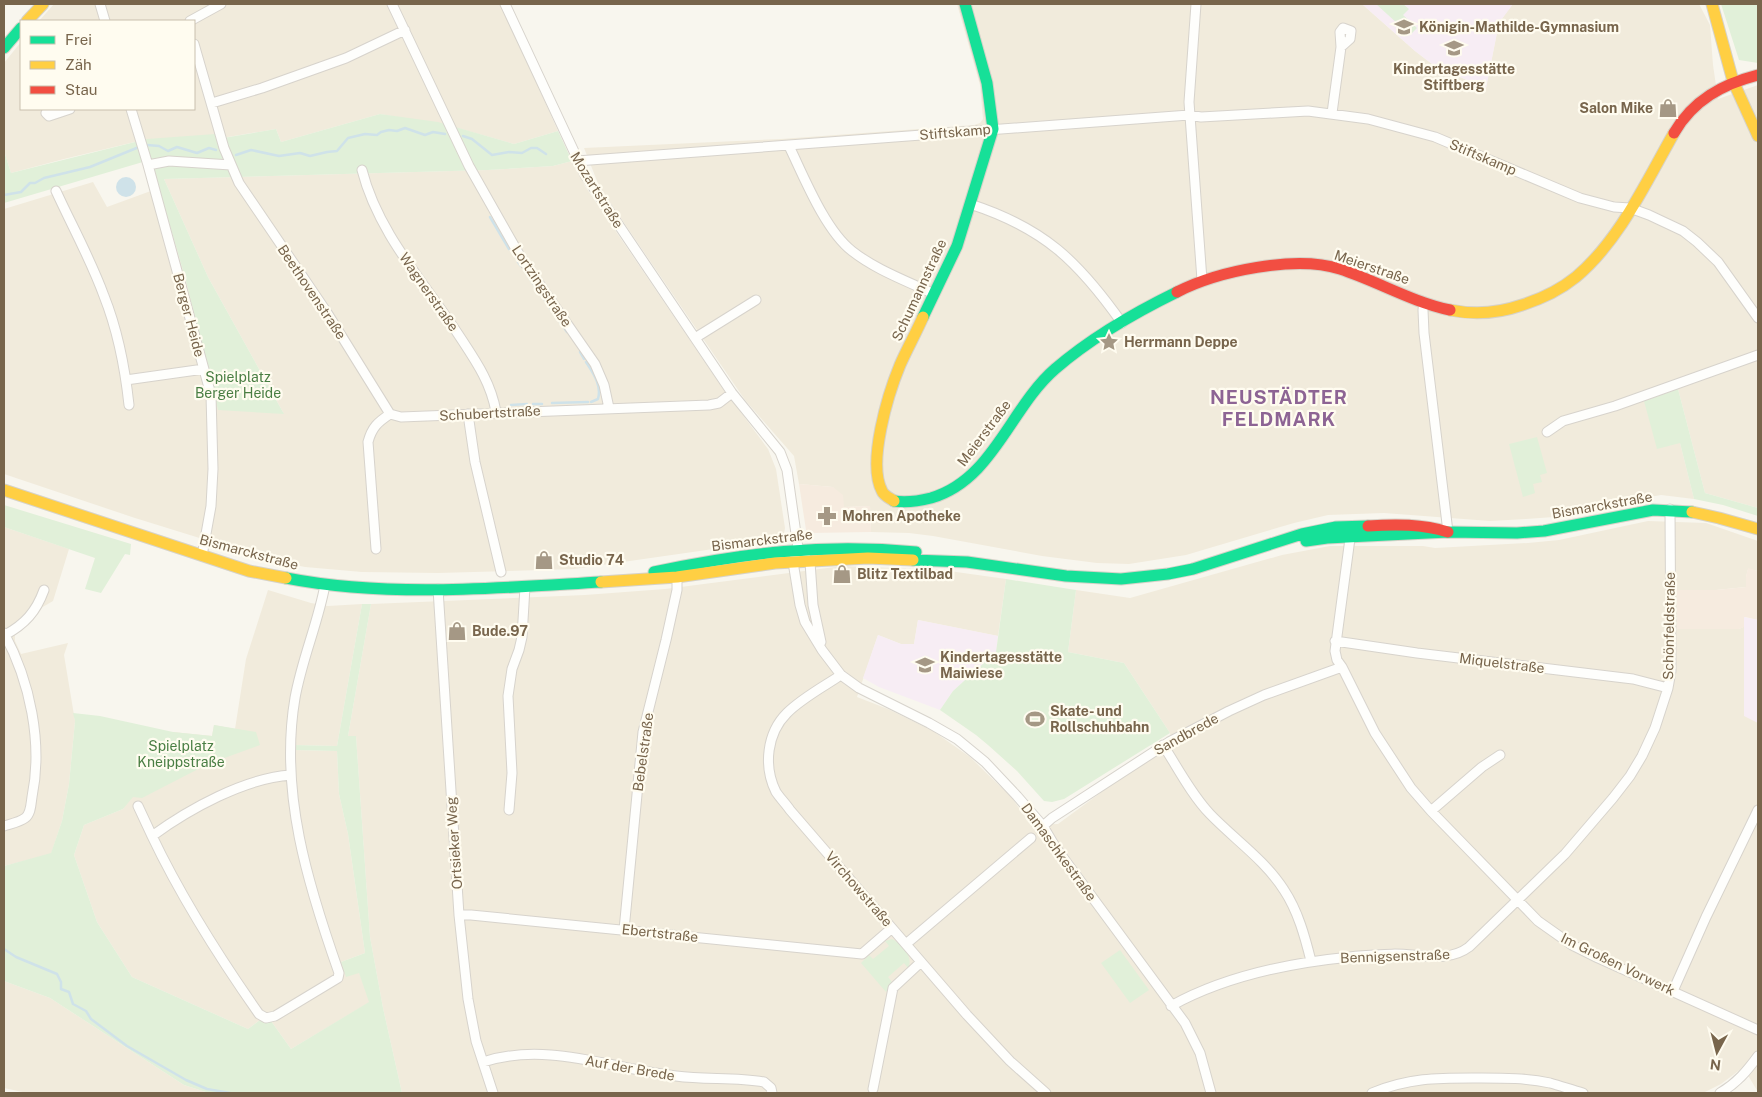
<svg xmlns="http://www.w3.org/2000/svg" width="1762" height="1097" viewBox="0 0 1762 1097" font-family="'Public Sans',sans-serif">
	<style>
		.residential { fill: #f1ebdc }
		.commercial { fill: #f6ebdf }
		.education { fill: #f7edf4 }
		.green { fill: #e1f0d9 }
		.water { fill: #cfe2e9 }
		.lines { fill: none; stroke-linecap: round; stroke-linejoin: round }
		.stream { stroke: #cfe2e9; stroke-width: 2.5 }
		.street-casing { stroke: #d7d3cc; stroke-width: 11 }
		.fast-casing { stroke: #d6d2c8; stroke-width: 13 }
		.slow-casing { stroke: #d6d2c8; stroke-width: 13 }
		.jam-casing { stroke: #d6d2c8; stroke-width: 13 }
		.street { stroke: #fefefc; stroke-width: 9 }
		.fast { stroke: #16e098; stroke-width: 11 }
		.slow { stroke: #ffcf43; stroke-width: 11 }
		.jam { stroke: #f24e42; stroke-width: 11 }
		.labels { text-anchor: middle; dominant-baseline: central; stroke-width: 4.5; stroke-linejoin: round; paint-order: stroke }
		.poi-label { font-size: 14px; font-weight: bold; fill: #78654c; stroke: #fffcf0; text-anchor: start }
		.street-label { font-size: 14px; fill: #78654c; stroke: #fffcf0 }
		.park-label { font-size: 14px; fill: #497e43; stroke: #fffcf0 }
		.district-label { font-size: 19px; font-weight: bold; letter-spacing: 1px; fill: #8d6494; stroke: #fffcf0 }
	</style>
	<rect width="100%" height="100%" fill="#f8f6ee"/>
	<path class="residential" d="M54 4H501L558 131 514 144 454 127 380 114 281 142 276 129 216 139H147L64 159 11 173 4 151V63L21 42V109H194V21H39Z
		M957 4H1362L1415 51 1436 67 1486 88 1499 22 1513 4H1699L1710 25 1713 65 1718 99 1758 85V508L1705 493 1678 389 1644 401 1680 443 1694 499 1661 495 1632 500 1582 512 1554 517 1526 519 1490 521 1384 513 1328 515 1294 523 1186 555 1129 564 1097 563 1042 556 933 536 909 533 871 532 870 506 844 507 833 487 799 484 794 456 745 400 693 324 599 186 584 148 781 139 974 125 980 123 983 119 980 85Z
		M572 161 585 186 719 383 768 449 776 469 785 528 784 534 777 540 574 569 438 573 362 572 305 567 274 561 135 518 4 474V209L93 182 107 207 159 188 186 281 284 414 208 277 164 179 488 170 553 166Z
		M1648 521 1706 523 1758 541V571L1748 569 1746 577V587L1716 590 1677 591V629H1739L1758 620V1092L1749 1077 1741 1069 1721 1084 1703 1093H402L383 1008 370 937 356 736H348L371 604 585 595 665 589 843 566 942 570 1006 579 998 636 918 620 914 644H901L878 635 857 697 888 709 933 731 970 757 1012 798 1031 825 1058 824 1107 788 1172 745 1170 733 1124 663 1068 652 1076 590 1130 598 1282 555 1330 546H1423L1435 548 1528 543 1559 540Z
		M4 527 69 549 53 601 41 608 31 622 15 635V641L21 654 68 643 64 655 75 721 69 784 62 821 51 854 4 866Z
		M268 590 311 603 328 606 362 604 337 746 294 745V750L337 751 339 794 348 834 365 953 341 962 359 972 370 1002 291 1049 271 1021 265 1023 260 1020 248 1029 132 977 97 922 74 855 84 825 123 809 173 732 212 736 214 725 235 729 246 659Z
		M4 981 50 998 184 1085 209 1093H27L4 1088Z"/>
	<path class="commercial" d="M799 484 833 487 843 495 844 507 870 506 871 532 809 533 806 530Z
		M1748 568 1758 571V620L1745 617 1744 627 1739 629H1677V590H1716L1746 587V577Z"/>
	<path class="education" d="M1362 4H1513L1499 23 1486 88 1467 84V80L1436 67 1415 51Z
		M1744 617 1758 620V723L1744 716Z
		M918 620 998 636 996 652 953 691 940 710 879 687 863 678 878 635 901 644H914Z"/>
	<path class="green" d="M1376 4H1403L1409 9 1403 15 1417 28 1410 35Z
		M1721 4H1758V63L1739 60Z
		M380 114 438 122 514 144 558 131 572 161 553 166 488 170 164 179 208 277 284 414 218 410 186 281 155 174 153 159 4 203V151L11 173 147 139 215 134 217 139 276 129 281 142Z
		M1678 389 1705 493 1758 508V516L1723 505 1694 499 1680 443 1657 449 1644 401Z
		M1537 437 1547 473 1540 475 1542 482 1533 484 1535 493 1523 497 1509 444Z
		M4 505 131 544 130 555 125 554 101 593 85 589 95 558 4 527Z
		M1006 579 1076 590 1068 652 1124 663 1170 733 1064 799 1052 802 1044 801 1017 771 988 745 976 735 940 710 953 691 996 652Z
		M362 604H371L348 736H356L370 937 383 1008 402 1093H209L184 1085 50 998 4 981V866L51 853 62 821 69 784 75 721 73 713 100 716 173 732 212 736 214 725 256 732 260 745 208 764 142 798 133 797 123 809 84 825 74 855 97 922 132 977 248 1029 260 1020 265 1023 271 1021 291 1049 369 1002 359 973 346 977 341 962 365 953 348 834 339 794 337 751 293 750 294 745 337 746Z
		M892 939C902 944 914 957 908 968L904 963 888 977 892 982 886 992 861 963 869 955 873 959 889 946 885 941Z
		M1120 950 1149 990 1130 1003 1101 963Z"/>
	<path class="water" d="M116 187a10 10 0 1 1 20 0a10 10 0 1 1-20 0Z"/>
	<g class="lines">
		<path class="stream" d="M463 136 472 139 492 155 509 152 522 153 531 148H537L546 154
			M147 145 159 146 168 151 177 147 197 153 209 148 216 150
			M236 155 251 150 279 156 300 153 310 156 327 152 337 151 348 138 365 134 377 135 381 132 389 130 397 131 405 128 425 135 433 132 445 134
			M4 195 21 192 30 183H35L44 178 90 167 139 147
			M490 217 509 249
			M518 262 521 266
			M525 271 535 286
			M543 297 553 312
			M556 316 567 332
			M580 352 584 359
			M586 362C593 373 602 385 598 399L591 402
			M552 403 588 402
			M533 404H542
			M511 405 527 404
			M4 949 16 957 57 974 61 982V989L69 992 73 1004 86 1011 91 1019 127 1046 186 1080 207 1089 230 1093"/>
		<g class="street-casing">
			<path id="street" d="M100 4 105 21
				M392 4 469 166 520 256 595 364 604 385 609 408
				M505 4 585 175 732 393 780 452 787 470 798 548 793 562 800 605 805 622 822 650 841 675 859 688 929 723 957 739 985 762 1017 796 1043 826 1056 848 1185 1023 1200 1053 1211 1093
				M1196 4 1189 102 1202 280
				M190 21 221 4
				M194 44 224 148 239 183 326 311 390 414
				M212 103 262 88 346 58 405 30
				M48 109 46 113 49 116 70 109
				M131 109 148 165 211 395 213 469 211 506 202 556
				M1332 113 1341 47 1340 32 1343 28 1351 31 1350 39 1341 47
				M789 146C804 177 825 230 852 251 876 270 907 281 934 294
				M577 161 1189 115 1201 117 1308 111 1368 119 1435 137 1580 198 1614 207 1630 208 1649 215 1683 231 1697 242 1718 262 1758 318
				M148 165 169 161 231 165
				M362 170C378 233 424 282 458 334 475 360 491 382 496 412
				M56 191C72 226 91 260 104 296 118 331 125 368 129 405
				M970 204C1044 228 1078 261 1122 323
				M1424 302 1423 310 1424 333 1448 532
				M695 338 756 300
				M126 380 204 369
				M468 414 475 462 501 572
				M1547 432 1563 421 1615 406 1758 355
				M1351 531 1335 651 1337 660 1342 667 1375 733 1411 788 1431 811 1538 921 1572 945 1598 958 1758 1030
				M376 549 368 442C372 427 378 422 390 414L401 417 709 405 719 403 732 393
				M806 558 810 562 813 605 821 642
				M438 589 459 915 468 999 476 1041 493 1093
				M4 633C30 681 43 743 32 797 31 803 31 814 25 818 20 822 10 824 4 826
				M5 635C25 624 36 612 44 590
				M1335 641 1417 653 1633 679 1668 688
				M841 675C823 687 802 698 787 713 767 733 763 766 776 792 780 798 786 804 790 810L967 1015 1010 1061 1046 1093
				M1163 745C1178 768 1191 794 1210 814 1234 839 1265 860 1284 890 1298 911 1305 937 1311 961
				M291 775C245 778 189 809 152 836 182 899 219 957 259 1014L266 1018 275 1016 338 978 339 973C308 885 279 792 295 698 302 659 318 623 325 585
				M138 806 152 836
				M509 810 512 773 508 696 512 669 519 650 522 637 525 587
				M1431 811 1482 767 1500 755
				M1043 826 1052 818 1169 742 1229 711 1264 695 1342 667
				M459 915H471L862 954 892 928
				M624 930 643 732 666 640 677 590V577
				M906 944 1031 838
				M1673 991 1706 917 1758 810
				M1171 1006C1225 976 1289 963 1350 957 1365 955 1380 955 1395 954 1420 954 1448 963 1469 947L1565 854 1613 798 1630 776 1642 756 1655 728 1668 688 1671 671 1670 509
				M483 1062C547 1041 612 1069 676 1076 705 1080 735 1077 764 1082L771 1088 772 1093
				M873 1089 893 988 921 962
				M1372 1093C1411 1077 1440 1078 1481 1078 1504 1078 1527 1078 1550 1083 1561 1086 1572 1090 1583 1093
				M1720 1093C1737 1083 1747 1071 1758 1056"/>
		</g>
		<g class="fast-casing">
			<path id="fast" d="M4 48 21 28
				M923 317 957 246 993 129 987 83 965 4
				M894 501C907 503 919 501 931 498 993 480 1010 408 1055 369 1091 338 1134 313 1177 292
				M1306 541 1327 538 1448 532 1517 533 1544 531 1653 510 1692 512
				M913 560 967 562 1066 576 1121 579 1168 574 1193 569 1302 534 1336 527 1368 526
				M654 572C744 553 824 543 916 552
				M286 578C388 598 498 588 601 582"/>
		</g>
		<g class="slow-casing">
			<path id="slow" d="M1712 4 1733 81 1758 136
				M27 21 43 4
				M1450 310C1474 315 1499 313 1522 305 1541 299 1560 290 1576 277 1620 240 1646 182 1674 133
				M4 490 249 571 286 578
				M894 501C890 498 884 496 882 491 867 463 888 394 900 365 907 349 916 333 923 317
				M1692 512 1719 518 1758 529
				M601 582 677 577 775 563 868 558 913 560"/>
		</g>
		<g class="jam-casing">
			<path id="jam" d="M1674 133C1693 100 1723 84 1758 75
				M1177 292C1218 271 1295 255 1340 269 1377 281 1412 302 1450 310
				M1368 526C1396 524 1422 524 1448 532"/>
		</g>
		<use href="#street" class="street"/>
		<use href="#fast" class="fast"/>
		<use href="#slow" class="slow"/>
		<use href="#jam" class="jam"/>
	</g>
	<defs>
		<g id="school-bare" transform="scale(1.5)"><path d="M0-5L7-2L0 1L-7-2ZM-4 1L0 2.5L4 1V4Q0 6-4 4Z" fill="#a59885" stroke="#fffcf0" stroke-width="2.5" paint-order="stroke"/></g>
		<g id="shop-bare" transform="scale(1.5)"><path d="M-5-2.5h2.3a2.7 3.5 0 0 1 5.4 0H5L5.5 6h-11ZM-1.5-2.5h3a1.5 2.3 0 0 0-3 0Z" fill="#a59885" stroke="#fffcf0" stroke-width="2.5" paint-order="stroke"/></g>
		<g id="sight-bare" transform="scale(1.5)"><path d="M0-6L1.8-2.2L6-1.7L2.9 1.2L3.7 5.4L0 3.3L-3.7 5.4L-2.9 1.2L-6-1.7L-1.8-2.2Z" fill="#a59885" stroke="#fffcf0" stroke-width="2.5" paint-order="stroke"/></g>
		<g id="pharmacy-bare" transform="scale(1.5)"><path d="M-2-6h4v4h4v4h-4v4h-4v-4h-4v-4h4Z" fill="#a59885" stroke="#fffcf0" stroke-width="2.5" paint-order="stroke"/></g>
		<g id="stadium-bare" transform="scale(1.5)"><path d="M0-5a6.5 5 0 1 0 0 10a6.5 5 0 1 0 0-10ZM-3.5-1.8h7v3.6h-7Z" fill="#a59885" stroke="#fffcf0" stroke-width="2.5" paint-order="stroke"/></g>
	</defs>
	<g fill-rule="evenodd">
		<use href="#school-bare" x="1404" y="27"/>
		<use href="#school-bare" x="1454" y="48"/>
		<use href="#shop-bare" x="1668" y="108"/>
		<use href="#sight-bare" x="1109" y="342"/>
		<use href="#pharmacy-bare" x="827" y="516"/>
		<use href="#shop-bare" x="544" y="560"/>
		<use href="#shop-bare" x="842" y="574"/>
		<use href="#shop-bare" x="457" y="631"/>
		<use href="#school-bare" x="925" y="665"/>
		<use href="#stadium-bare" x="1035" y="719"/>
	</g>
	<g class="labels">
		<g class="poi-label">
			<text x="1419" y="27">Königin-Mathilde-Gymnasium</text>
			<text x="1454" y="69" text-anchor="middle">Kindertagesstätte<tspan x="1454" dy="16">Stiftberg</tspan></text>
			<text x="1653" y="108" text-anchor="end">Salon Mike</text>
			<text x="1124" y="342">Herrmann Deppe</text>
			<text x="842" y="516">Mohren Apotheke</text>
			<text x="559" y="560">Studio 74</text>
			<text x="857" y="574">Blitz Textilbad</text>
			<text x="472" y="631">Bude.97</text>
			<text x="940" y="657">Kindertagesstätte<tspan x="940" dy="16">Maiwiese</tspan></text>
			<text x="1050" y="711">Skate- und<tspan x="1050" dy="16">Rollschuhbahn</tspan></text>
		</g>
		<g class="street-label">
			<text transform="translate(955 132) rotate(-5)">Stiftskamp</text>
			<text transform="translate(1483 157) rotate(23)">Stiftskamp</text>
			<text transform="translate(597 190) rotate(58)">Mozartstraße</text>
			<text transform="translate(1372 267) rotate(19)">Meierstraße</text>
			<text transform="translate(542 286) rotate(56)">Lortzingstraße</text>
			<text transform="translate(919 290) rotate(-65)">Schumannstraße</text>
			<text transform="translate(312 292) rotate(56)">Beethovenstraße</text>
			<text transform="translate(429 292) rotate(55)">Wagnerstraße</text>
			<text transform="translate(189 315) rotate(75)">Berger Heide</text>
			<text transform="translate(490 413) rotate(-3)">Schubertstraße</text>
			<text transform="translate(984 433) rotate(-53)">Meierstraße</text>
			<text transform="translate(1602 505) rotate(-10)">Bismarckstraße</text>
			<text transform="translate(762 540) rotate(-7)">Bismarckstraße</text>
			<text transform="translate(249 552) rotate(15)">Bismarckstraße</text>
			<text transform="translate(1669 626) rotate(-89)">Schönfeldstraße</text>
			<text transform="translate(1502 663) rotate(7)">Miquelstraße</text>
			<text transform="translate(1186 734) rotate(-29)">Sandbrede</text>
			<text transform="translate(643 752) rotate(-82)">Bebelstraße</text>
			<text transform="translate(454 843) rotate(-94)">Ortsieker Weg</text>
			<text transform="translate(1059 852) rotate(54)">Damaschkestraße</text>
			<text transform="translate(859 889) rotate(49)">Virchowstraße</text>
			<text transform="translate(660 933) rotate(6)">Ebertstraße</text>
			<text transform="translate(1395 956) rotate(-2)">Bennigsenstraße</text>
			<text transform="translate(1618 964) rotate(26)">Im Großen Vorwerk</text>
			<text transform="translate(630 1068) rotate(10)">Auf der Brede</text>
		</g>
		<g class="park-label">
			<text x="238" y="377">Spielplatz<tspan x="238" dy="16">Berger Heide</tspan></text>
			<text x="181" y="746">Spielplatz<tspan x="181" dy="16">Kneippstraße</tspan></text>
		</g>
		<g class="district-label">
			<text x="1279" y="397">NEUSTÄDTER<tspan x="1279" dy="22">FELDMARK</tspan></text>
		</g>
	</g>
	<rect width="1762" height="1097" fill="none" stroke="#78654c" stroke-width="10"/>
	<rect x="20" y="20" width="175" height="90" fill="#fffcf0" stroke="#c9c0ae"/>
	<rect x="30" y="36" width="25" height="8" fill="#16e098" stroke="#c9c0ae"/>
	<text x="65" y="45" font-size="15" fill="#78654c">Frei</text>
	<rect x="30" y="61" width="25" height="8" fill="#ffcf43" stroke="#c9c0ae"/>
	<text x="65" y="70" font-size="15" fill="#78654c">Zäh</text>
	<rect x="30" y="86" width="25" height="8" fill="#f24e42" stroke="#c9c0ae"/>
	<text x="65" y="95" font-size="15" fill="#78654c">Stau</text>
	<g transform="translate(1717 1052) rotate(187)" stroke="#fffcf0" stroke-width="4" paint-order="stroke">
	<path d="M0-4L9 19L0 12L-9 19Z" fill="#78654c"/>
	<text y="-8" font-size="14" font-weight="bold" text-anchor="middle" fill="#78654c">N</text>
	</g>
</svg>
